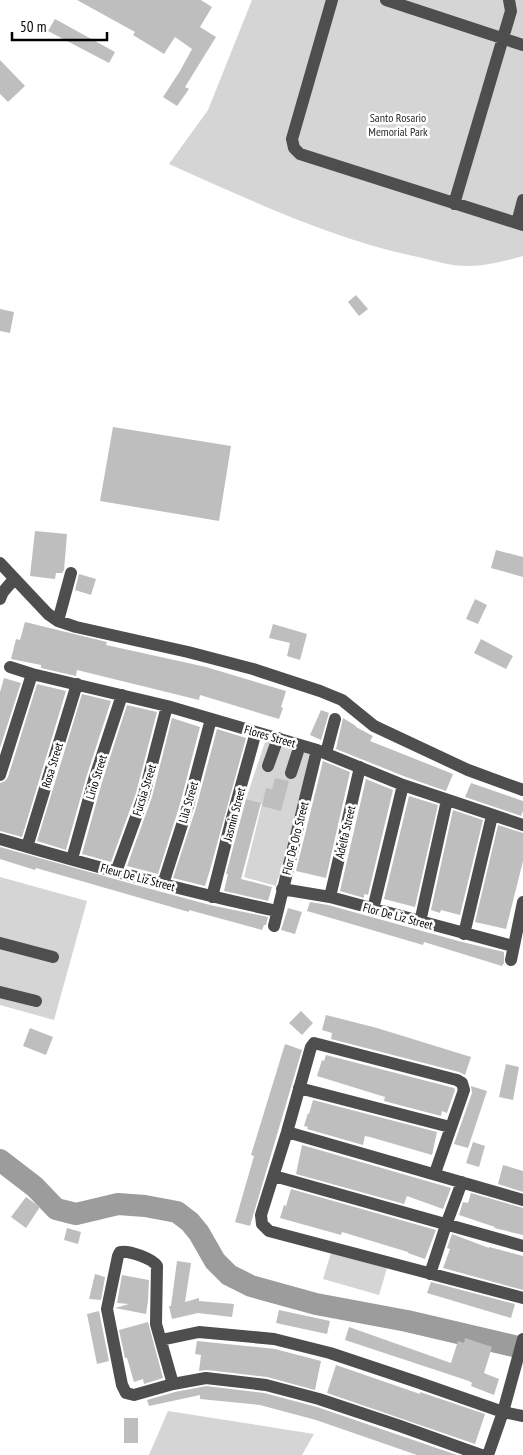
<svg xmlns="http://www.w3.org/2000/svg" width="523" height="1455" viewBox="0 0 523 1455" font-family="'PT Sans Narrow',sans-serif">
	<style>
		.green { fill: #d5d5d5 }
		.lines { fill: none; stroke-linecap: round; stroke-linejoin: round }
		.river { stroke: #9c9c9c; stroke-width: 22 }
		.building { fill: #bebebe }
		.minor { stroke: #4e4e4e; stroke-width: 12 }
		.labels { text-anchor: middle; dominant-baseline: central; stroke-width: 5; stroke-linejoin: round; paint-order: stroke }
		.park-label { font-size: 12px; fill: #2c2c2c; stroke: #fff }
		.street-label { font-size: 12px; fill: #000; stroke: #fff }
	</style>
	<rect width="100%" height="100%" fill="#fff"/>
	<path class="green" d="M252 0H523V256C505 261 486 266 467 266 451 266 434 261 418 257 331 239 250 200 169 164L208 110Z
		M267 736 311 753 279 878H278L276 886 244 877 262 804 246 799Z
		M0 877 87 901 54 1020 0 1005Z
		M331 1253 387 1268 379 1295 323 1279Z
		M168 1411 314 1434 302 1455H149Z"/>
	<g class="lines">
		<path class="river" d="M0 1160 35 1187 56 1209 76 1214 118 1204 145 1206 177 1212 190 1222 199 1233 215 1261 229 1275 251 1286 316 1304 407 1321 518 1347"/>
	</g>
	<path class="building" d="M77 0H201L212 7 200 27 216 37 185 87 189 89 177 106 163 97 180 71 192 49 175 37 164 54 133 35 135 32Z
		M55 19 115 52 109 63 48 31Z
		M0 60 25 86 8 102 0 94Z
		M356 295 368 309 359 316 348 302Z
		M0 309 14 312 10 333 0 331Z
		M113 427 231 446 219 521 100 501Z
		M35 531 67 534 64 570 62 573H56L55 579 30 576Z
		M496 550 523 557V577L491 568Z
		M79 574 96 579 91 595 75 590Z
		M475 599 487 605 478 624 466 619Z
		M25 622 107 642 106 645 206 667 286 691 281 707 283 708 279 719 200 695 199 700 77 670 76 676 41 668V665L11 659 16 639 20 640Z
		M273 624 307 634 300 660 287 656 290 643 269 638Z
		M481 639 513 656 506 669 474 653Z
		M4 678 21 683 0 748V692Z
		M37 684 66 691 22 837 0 831V783L5 781 8 777Z
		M82 694 111 701 86 778 66 850 37 841Z
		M127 705 157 712 136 793 111 862 82 854 102 782Z
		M321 710 329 713 321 740 310 735Z
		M172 718 200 727 180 804 158 874 127 866 152 797Z
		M343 718 356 726V727L373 736 370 741 453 774 446 791 406 777 336 749Z
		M217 729 246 738 210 870 205 886 173 878 196 808Z
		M323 761 350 772 326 878 296 871Z
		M275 778 289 781 281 811 262 806 266 788 272 789Z
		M366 779 393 790 368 895 364 894V898L340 891Z
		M471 783 523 801V811L521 816 465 797Z
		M409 796 438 805 415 907 384 899Z
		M246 799 261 803 241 879 272 887 268 901 224 891 228 874H226Z
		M453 810 483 820 460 915 441 910 440 913 431 910Z
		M498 825 523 833V861L506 929 475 922Z
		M0 847 136 885 210 905 268 917 266 925H264L262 930 189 910V912L36 868 35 870 0 859Z
		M310 902 328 905 462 942 504 952V963L502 966 424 942 423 945 307 911Z
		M288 908 302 912 295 934 281 930Z
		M301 1011 313 1023 302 1035 289 1023Z
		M326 1015 377 1028 471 1057 465 1075 459 1072 331 1039 332 1033 322 1030Z
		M30 1028 53 1037 46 1055 23 1046Z
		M285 1044 302 1050 250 1226 235 1222 254 1156 251 1155Z
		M326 1055 454 1088 455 1090 447 1113 442 1111 441 1116 384 1101 385 1097 317 1076 322 1060 324 1061Z
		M506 1064 519 1067 513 1100 499 1097Z
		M471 1086 487 1091 468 1148 454 1144 472 1093Z
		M313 1100 437 1132 432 1155 370 1137 365 1136 363 1145 307 1129 308 1127 304 1126 308 1113 309 1114Z
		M473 1142 485 1146 479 1167 466 1163Z
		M302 1145 451 1188 443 1209 407 1196 404 1204 296 1174Z
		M503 1165 523 1171V1192L498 1184Z
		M291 1189 436 1230 425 1259 408 1253V1252L342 1232 341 1235 280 1218 284 1205 286 1206Z
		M471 1193 523 1208V1235L494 1228 495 1227 459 1215 463 1202 468 1203Z
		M26 1197 40 1207 26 1228 11 1217Z
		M67 1228 81 1232 78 1244 64 1240Z
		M452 1234 489 1248V1247L523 1256V1290L443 1268 450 1249 447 1248Z
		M177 1261 191 1263 185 1302 199 1298V1301L234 1304 232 1317 198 1313 172 1319 169 1306H171Z
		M95 1274 105 1277 101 1300 89 1299Z
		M122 1275 149 1280 148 1301 146 1314 115 1308 129 1304 117 1303Z
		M431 1282 515 1304 511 1318 427 1293Z
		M279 1310 330 1321 327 1334 276 1323Z
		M99 1311 109 1361 97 1364 87 1314Z
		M148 1322 163 1378 144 1384 143 1379 134 1382 127 1358H125L119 1330Z
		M349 1327 451 1363 458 1341 464 1343 465 1338 492 1347 484 1373 499 1379 494 1395 471 1386 472 1383 469 1381 345 1340Z
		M197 1341 275 1349 321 1361 315 1390 267 1377 207 1370 199 1371 201 1355 195 1354Z
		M336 1365 420 1394V1392L485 1414 475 1444 327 1393Z
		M206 1386 264 1393 317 1407 457 1455H417L316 1420 260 1405 200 1399V1395L149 1406 147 1400 175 1392Z
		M124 1418H138V1443H124Z"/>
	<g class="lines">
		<path class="minor" d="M332 0 292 139 294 148 300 154 523 225
			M386 0 523 45
			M454 204 511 11 509 0
			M517 223 523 200
			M0 563 48 614 58 621 76 627 188 652 253 669 320 691 342 700 374 726 468 770 523 790
			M0 599 3 592 14 579
			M58 621 71 573
			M10 667 32 674 167 706 317 750 403 785 523 825
			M326 753 335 719
			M268 766 278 738
			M291 773 300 745
			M0 775 32 674
			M0 839C92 866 183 891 277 911
			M27 847 77 684
			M72 859 94 780 122 695
			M116 872 144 795 167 706
			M163 884 188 806 211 719
			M282 889 330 897 513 946
			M212 897 232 818 256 732
			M330 897 360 767
			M373 909 403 785
			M420 922 447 800
			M274 926 317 750
			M464 934 492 816
			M0 943 53 957
			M511 960 523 902
			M0 992 36 1001
			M299 1088 450 1127
			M287 1132 523 1200
			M435 1173 464 1090 462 1083 457 1080 314 1043 311 1047 287 1132 261 1215 262 1224 269 1231 523 1298
			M274 1176 523 1246
			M430 1274 446 1225 462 1182
			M161 1340 199 1332 274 1339 330 1353 417 1382 503 1412 523 1416
			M173 1384 156 1324 157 1266C153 1259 129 1250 120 1252L118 1256 107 1309 122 1385 126 1393 134 1395 173 1384 206 1378 266 1385 319 1399 400 1426 481 1455
			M488 1455 503 1412 523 1339"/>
	</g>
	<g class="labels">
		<g class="park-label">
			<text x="398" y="117">Santo Rosario<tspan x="398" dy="14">Memorial Park</tspan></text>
		</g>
		<g class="street-label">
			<text transform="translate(270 736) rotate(16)">Flores Street</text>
			<text transform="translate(52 765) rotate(-73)">Rosa Street</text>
			<text transform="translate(96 777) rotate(-73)">Lirio Street</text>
			<text transform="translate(144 790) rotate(-73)">Fucsia Street</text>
			<text transform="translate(188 802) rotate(-74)">Lila Street</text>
			<text transform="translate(234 814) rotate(-75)">Jasmin Street</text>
			<text transform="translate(345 832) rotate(-77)">Adelfa Street</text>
			<text transform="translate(295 838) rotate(-76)">Flor De Oro Street</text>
			<text transform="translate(138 877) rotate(15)">Fleur De Liz Street</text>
			<text transform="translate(398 916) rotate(15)">Flor De Liz Street</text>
		</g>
	</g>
	<path d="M12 32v8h95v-8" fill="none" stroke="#000000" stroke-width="2.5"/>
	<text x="20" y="32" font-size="15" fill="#000000" stroke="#ffffff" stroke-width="4" paint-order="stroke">50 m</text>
</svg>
